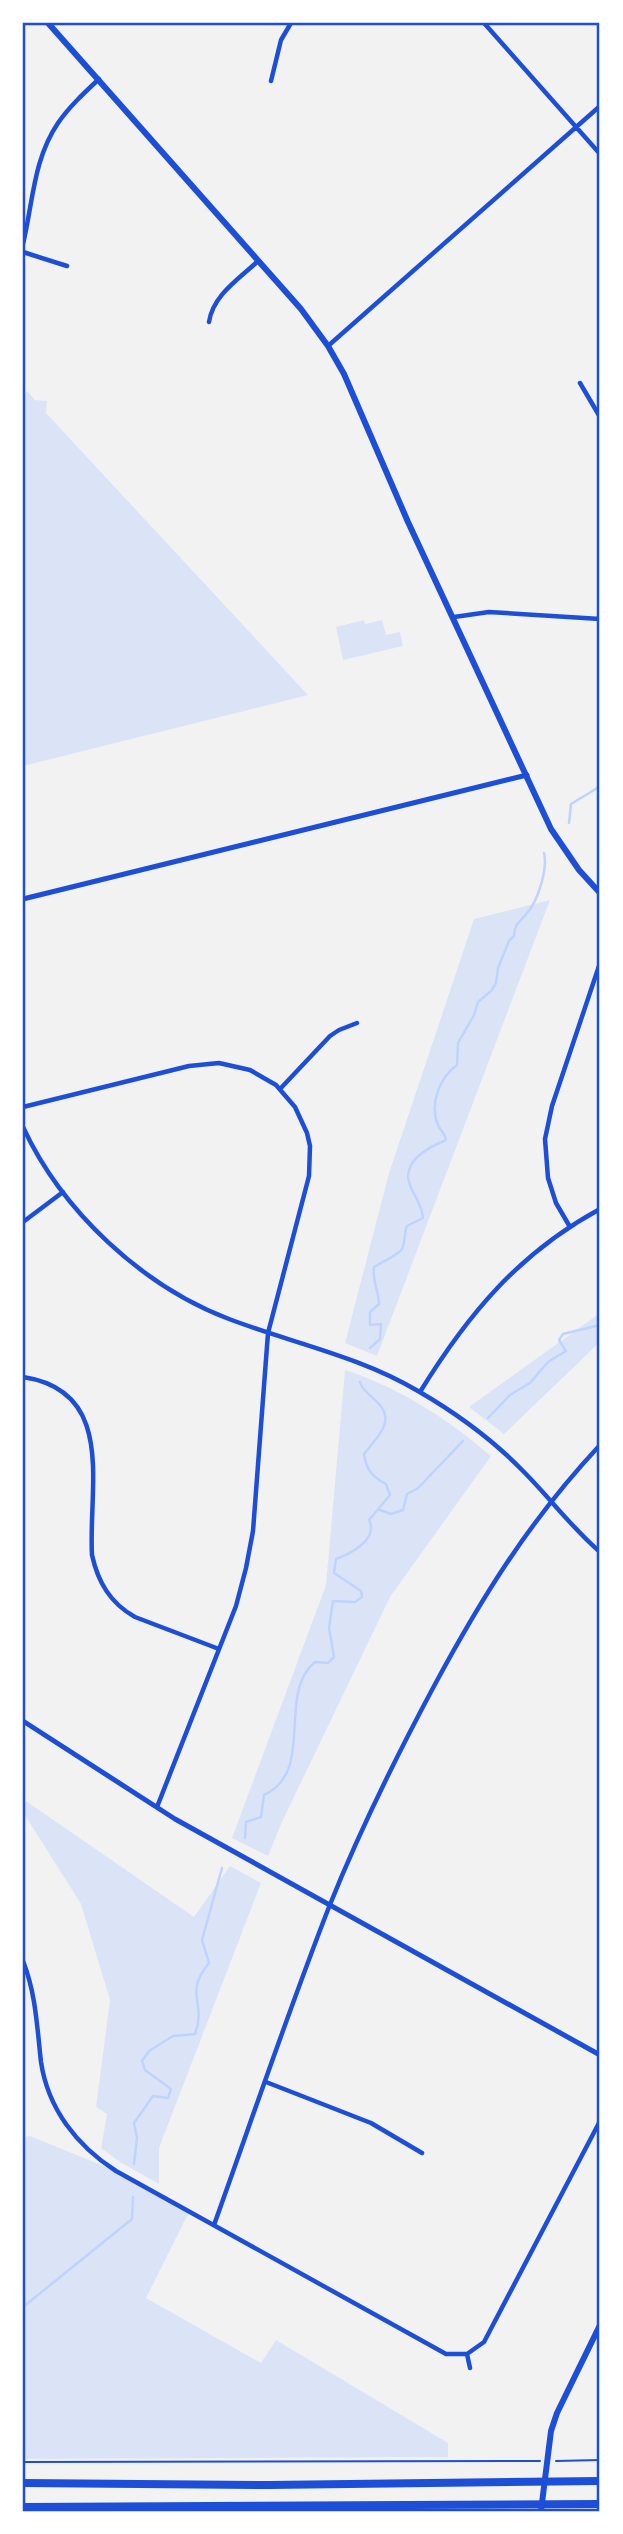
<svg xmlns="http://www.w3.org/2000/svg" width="623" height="2534" viewBox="0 0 623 2534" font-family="'Roboto Condensed',sans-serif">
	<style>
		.green { fill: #dbe4f7 }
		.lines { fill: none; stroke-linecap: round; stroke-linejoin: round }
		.stream { stroke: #bfd3fe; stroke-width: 2.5 }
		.path { stroke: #1d4ed8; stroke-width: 2 }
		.minor { stroke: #1d4ed8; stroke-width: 4.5 }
		.tertiary { stroke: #1d4ed8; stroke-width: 5 }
		.secondary { stroke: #1d4ed8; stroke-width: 6 }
		.motorway { stroke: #1d4ed8; stroke-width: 8 }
		.neatline { fill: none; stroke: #1d4ed8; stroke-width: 2.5 }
	</style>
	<rect width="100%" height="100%" fill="#f2f2f2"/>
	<path class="green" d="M27 391 35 400 47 401 46 413 308 695 23 766V395Z
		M364 620 365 624 382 620 386 635 400 632 403 646 343 660 336 627Z
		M550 900 377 1356 345 1343 389 1173 474 919Z
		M600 1313V1342L504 1434 469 1407Z
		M345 1370C400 1388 448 1419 491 1456L390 1597 281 1824 268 1856 232 1838 326 1585Z
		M26 1801 194 1917 230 1866 261 1883 159 2148V2184L120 2162 101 2148 107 2114 96 2107 110 2000 81 1904 23 1812V1803Z
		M30 2136 116 2171 189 2212 146 2298 261 2363 276 2340 448 2443V2457L23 2459V2137Z"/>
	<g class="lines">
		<path class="stream" d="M569 823 571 804 599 787 600 783
			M370 1348 380 1339 381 1324 370 1325V1312L379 1304C379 1291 372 1282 374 1267 380 1263 400 1254 402 1249 405 1243 404 1233 407 1226L423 1218C422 1203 413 1196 409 1182 403 1160 429 1147 446 1140 445 1132 441 1132 438 1125 429 1104 440 1077 457 1065L458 1043 474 1015 478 1002 491 991 496 983 498 968 509 941 514 936C514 924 520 922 527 913 538 901 548 868 544 853
			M488 1418 510 1395 530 1383 548 1362 566 1351 559 1340 563 1334 600 1325
			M380 1510 391 1514 403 1510 407 1494 417 1489 463 1441
			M245 1838 246 1822 261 1817 264 1795C316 1771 276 1694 315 1662L328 1663 334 1657 329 1628 333 1601 355 1602 362 1597 361 1591 334 1573 336 1559C350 1554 379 1539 369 1520L390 1495 386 1484C372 1477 366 1469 364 1454 375 1439 396 1423 379 1404 372 1396 363 1392 360 1382
			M134 2164 137 2138 134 2123 153 2096 168 2098 171 2089 145 2070 142 2061 149 2051 173 2036 195 2034C207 2002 183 1994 209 1963L202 1940 222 1868
			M23 2307 132 2219 133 2197"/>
		<path class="path" d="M556 2461 600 2460
			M23 2462 540 2461"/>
		<path class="minor" d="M484 23 600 154
			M271 81 281 40 291 23
			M23 244C33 203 33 160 58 123 69 107 84 93 99 79
			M23 252 67 266
			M209 322C213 295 239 279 258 261
			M328 346 600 106
			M580 383 600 417
			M454 617 489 612 600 619
			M280 1089 330 1036 339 1030 357 1023
			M23 1107 189 1066 219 1063 250 1070 276 1085 295 1107 307 1133 310 1146 309 1176 268 1333 253 1531 246 1568 236 1606 157 1807
			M23 1127C62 1211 142 1286 229 1319 292 1343 359 1356 418 1391 456 1413 492 1439 523 1471 550 1498 571 1527 600 1552
			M23 1222 63 1192
			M570 1227 556 1203 548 1178 545 1139 552 1106 600 963
			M23 1377C117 1391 88 1487 92 1555 98 1582 110 1603 135 1617L219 1649
			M420 1392C468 1314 519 1253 600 1209
			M23 1961C36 1994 37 2027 41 2062 48 2109 77 2146 116 2171L446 2354H467L484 2342 600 2121
			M266 2082 371 2123 422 2153
			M214 2225C252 2119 288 2012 329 1907 359 1832 395 1759 433 1688 482 1597 529 1521 600 1445
			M467 2354 470 2368"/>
		<path class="tertiary" d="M23 899 527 775
			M23 1721 175 1819 600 2055"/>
		<path class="secondary" d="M48 23 301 309 328 346 344 374 408 522 551 829 579 870 600 893
			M541 2511 551 2431 557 2413 600 2325"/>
		<path class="motorway" d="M23 2483 269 2485 600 2481
			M23 2507 600 2504"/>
	</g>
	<rect width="623" height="2534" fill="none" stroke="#ffffff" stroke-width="49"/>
	<rect x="24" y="24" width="574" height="2486" class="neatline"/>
</svg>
